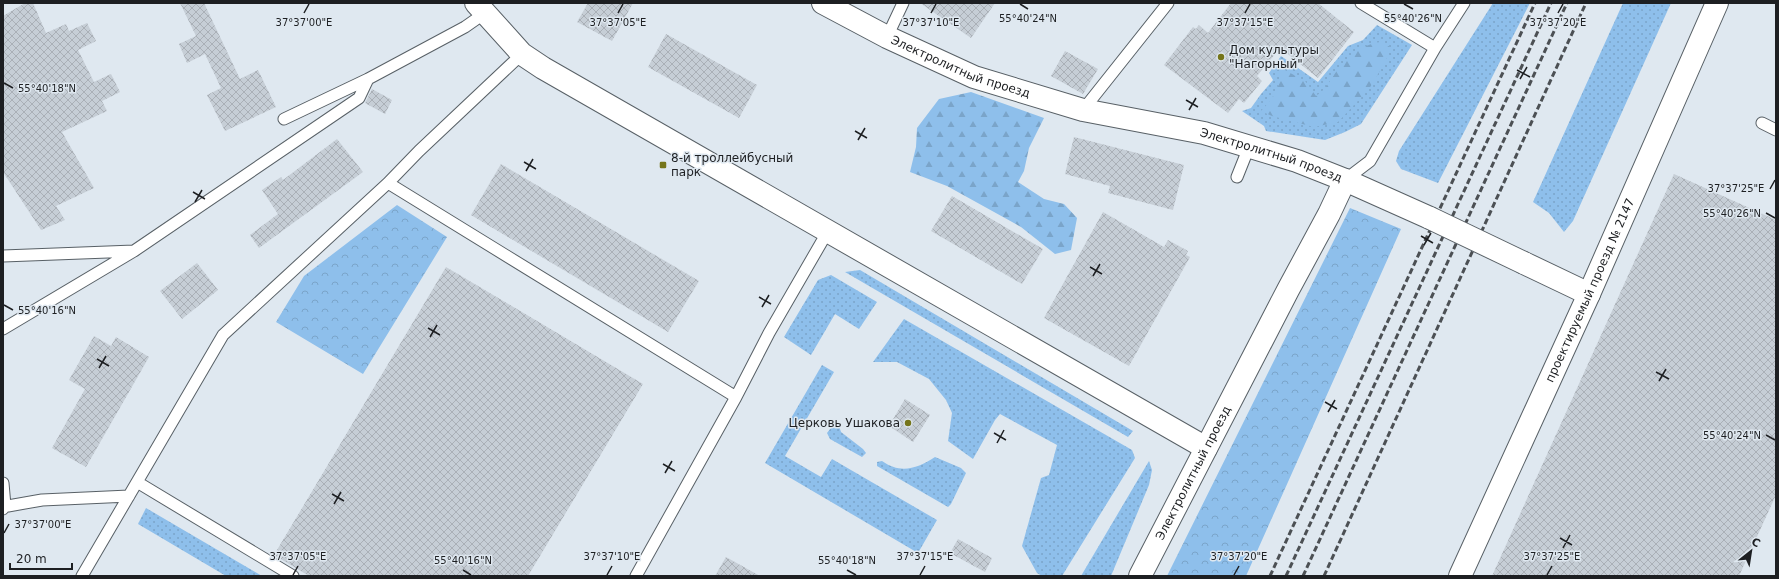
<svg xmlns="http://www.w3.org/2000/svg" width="1779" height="579" viewBox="0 0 1779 579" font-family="'DejaVu Sans',sans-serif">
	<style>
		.grass { fill: url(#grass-dots) }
		.forest { fill: url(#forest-firs) }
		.park { fill: url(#park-crowns) }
		.building { fill: url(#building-cross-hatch) }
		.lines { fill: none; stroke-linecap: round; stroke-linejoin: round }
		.service-casing { stroke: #586066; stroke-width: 13 }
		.tertiary-casing { stroke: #586066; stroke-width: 24 }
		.service { stroke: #fff; stroke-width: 11 }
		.tertiary { stroke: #fff; stroke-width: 22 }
		.rail { stroke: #4c5054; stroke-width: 3; stroke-dasharray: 6 3; stroke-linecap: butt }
		.tertiary-bridge-casing { stroke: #586066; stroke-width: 24; stroke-linecap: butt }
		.tertiary-bridge { stroke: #fff; stroke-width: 22 }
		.ticks { fill: none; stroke: #1d1f22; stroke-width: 1.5 }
		.poi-dot { fill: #75751a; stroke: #dfe8f0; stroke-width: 1.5 }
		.labels { text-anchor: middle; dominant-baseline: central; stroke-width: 3; stroke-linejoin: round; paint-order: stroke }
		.poi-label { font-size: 12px; fill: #1d1f22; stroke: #dfe8f0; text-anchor: start }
		.street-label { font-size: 12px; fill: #1d1f22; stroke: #dfe8f0 }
		.ticks-label { font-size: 10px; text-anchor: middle; fill: #1d1f22; stroke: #dfe8f0; stroke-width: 3; stroke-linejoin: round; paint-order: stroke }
	</style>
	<defs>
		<pattern id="grass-dots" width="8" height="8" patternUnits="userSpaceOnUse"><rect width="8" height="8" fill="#8ebfeb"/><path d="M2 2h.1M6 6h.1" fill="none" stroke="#7aa4c9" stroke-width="1.8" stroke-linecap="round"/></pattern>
		<pattern id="forest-firs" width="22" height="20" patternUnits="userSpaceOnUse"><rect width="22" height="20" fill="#8ebfeb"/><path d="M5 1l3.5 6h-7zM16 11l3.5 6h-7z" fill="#7aa4c9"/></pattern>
		<pattern id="park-crowns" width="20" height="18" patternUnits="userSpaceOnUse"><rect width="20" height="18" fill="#8ebfeb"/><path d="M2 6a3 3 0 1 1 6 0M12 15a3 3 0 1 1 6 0" fill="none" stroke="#7aa4c9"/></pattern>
		<pattern id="building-cross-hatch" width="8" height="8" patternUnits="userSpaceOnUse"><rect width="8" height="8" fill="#c6ced6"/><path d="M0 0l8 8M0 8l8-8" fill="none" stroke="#aab0b7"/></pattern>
	</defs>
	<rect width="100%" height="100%" fill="#dfe8f0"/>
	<path class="grass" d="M1493 3H1530L1438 183 1401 169 1396 161 1399 151Z
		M1623 3H1671L1573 221 1564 232 1549 213 1533 202Z
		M1377 25 1412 45 1361 124 1345 132 1325 140 1266 131 1264 126 1242 111 1251 108 1261 94 1273 80 1269 73 1281 56 1318 82 1348 46 1363 40Z
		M860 270 1133 431 1128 437 845 272Z
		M831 275 877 302 859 329 835 314 811 355 784 337 818 280Z
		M904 319 1132 450 1135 458 1062 576H1042L1037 573 1022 546 1041 478 1049 475 1057 445 1000 414 995 420 973 459 948 441 952 413 946 400 929 379 897 362H873Z
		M822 365 834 372 785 456 821 477 832 459 937 520 918 553 765 463Z
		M837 420 841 432 863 449 866 453 862 457 830 439 827 433Z
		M935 457 961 468 966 473 951 504 948 507 877 466V462L882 461C900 474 917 469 935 457Z
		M1149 461 1152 470 1149 485 1111 576H1081Z
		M146 508 262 576H226L138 524Z"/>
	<path class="forest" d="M1381 42 1390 47 1386 61 1369 89 1338 122 1314 127 1272 116 1261 111C1273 98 1282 86 1281 68L1305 81 1316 96C1325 90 1328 84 1334 75 1345 59 1361 44 1381 42Z
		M971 92 1044 118 1029 148 1024 171 1018 182 1044 199 1064 204 1077 218 1071 250 1055 254 1021 227 947 186 910 172 916 147 917 128 939 99Z"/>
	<path class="park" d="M397 205 447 237 363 374 276 322 304 276Z
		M1350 208 1401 229 1246 576H1167Z"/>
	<path class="building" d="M25 3H33L46 33 66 24 69 31 87 23 96 41 78 50 94 82 111 74 120 92 102 101 107 111 62 132 94 188 56 206 65 220 41 230 3 172V16Z
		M180 3H204L240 79 258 70 276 107 225 131 207 95 221 88 205 54 187 63 179 44 196 36Z
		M588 3H633L612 41 577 22Z
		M920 3H995L971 38Z
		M1231 3H1318L1354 32 1318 78 1280 48 1257 76 1262 81 1244 103 1239 99 1228 113 1164 65 1193 27 1196 29 1199 25 1208 33Z
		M666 34 757 85 739 118 648 67Z
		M1065 51 1098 69 1083 94 1051 76Z
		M372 89 392 100 385 114 365 103Z
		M1074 137 1184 165 1173 210 1108 193 1110 186 1065 174Z
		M337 139 363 172 259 248 250 235 278 214 262 190 281 177 283 180Z
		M501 164 699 281 668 332 471 215Z
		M1674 174 1776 220V495L1739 576H1492Z
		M952 196 1043 249 1022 284 931 231Z
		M1103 212 1164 247 1168 240 1188 251 1186 255 1190 257 1129 366 1044 318Z
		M197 263 218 290 182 319 160 291Z
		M446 267 643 384 528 576H309L274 555Z
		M94 336 111 346 116 337 149 357 86 467 52 448 85 389 69 380Z
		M905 399 930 415 913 442 889 426Z
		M958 539 992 558 985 572 950 553Z
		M726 557 760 576H715Z"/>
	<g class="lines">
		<g class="service-casing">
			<path id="service" d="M1361 3 1435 48
				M887 37 903 3
				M1083 110 1168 3
				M284 119 368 79
				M1762 123 1776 130
				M1237 177 1249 147
				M1345 180 1370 161 1435 48 1464 3
				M388 183 736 397
				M3 256 134 251
				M3 329 134 251 359 98 368 79 465 27 485 13
				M137 482 293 576
				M3 483 5 506 3 509
				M8 506 42 500 129 496
				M82 576 223 335 388 183 419 151 522 54
				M636 576 736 397 769 333 828 231"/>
		</g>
		<g class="tertiary-casing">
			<g id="tertiary">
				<path d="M476 3 522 54 543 68 1206 448"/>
				<path id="s1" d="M823 3 887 37 974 77 1083 110 1204 133 1297 161 1345 180 1430 218"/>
				<path d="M1524 263 1589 294"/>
				<path id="s2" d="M1140 576 1288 290 1329 214 1345 180"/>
				<path id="s3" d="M1460 576 1589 294 1717 3"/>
			</g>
		</g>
		<use href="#service" class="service"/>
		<use href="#tertiary" class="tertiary"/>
		<path class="rail" d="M1270 576 1535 3
			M1286 576 1551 3
			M1303 576 1567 3
			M1324 576 1586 3"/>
		<g class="tertiary-bridge-casing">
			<path id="tertiary-bridge" d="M1430 218 1524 263"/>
		</g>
		<use href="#tertiary-bridge" class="tertiary-bridge"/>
	</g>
	<path class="ticks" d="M1020 4 1028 9M1404 4 1413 9M304 13 309 4M618 13 623 4M931 13 936 4M1245 13 1250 4M1558 13 1563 4M1517 70 1530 77M1520 79 1527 67M4 83 13 88M1186 100 1198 107M1189 110 1196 98M855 131 867 138M858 140 865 128M524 162 536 169M526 171 533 159M1770 189 1775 180M193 192 205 199M195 202 202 190M1766 213 1775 218M1421 236 1433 243M1424 245 1431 233M1090 267 1102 274M1093 276 1100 264M759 297 771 304M4 305 13 310M762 307 769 295M428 328 440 335M430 337 437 325M97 359 109 366M99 368 106 356M1656 372 1669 379M1659 381 1666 369M1325 402 1337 409M1328 412 1335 400M994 433 1006 440M1766 435 1775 440M997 443 1004 430M663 464 675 471M665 473 672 461M332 494 344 501M334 504 341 492M4 533 9 524M1560 538 1572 545M1563 548 1570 535M463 570 471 575M847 570 856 575M293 575 298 566M607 575 612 566M920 575 925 566M1234 575 1239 566M1547 575 1552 566"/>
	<g class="poi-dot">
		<circle cx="1221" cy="57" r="4"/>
		<rect x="659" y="161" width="8" height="8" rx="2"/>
		<circle cx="908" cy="423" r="4"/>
	</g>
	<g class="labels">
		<g class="poi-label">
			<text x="1229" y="50">Дом культуры<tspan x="1229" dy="14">"Нагорный"</tspan></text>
			<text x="671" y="158">8-й троллейбусный<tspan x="671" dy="14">парк</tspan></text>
			<text x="900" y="423" text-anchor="end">Церковь Ушакова</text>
		</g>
		<g class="street-label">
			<text stroke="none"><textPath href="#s1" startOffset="152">Электролитный проезд</textPath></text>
			<text stroke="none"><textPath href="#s1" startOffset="476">Электролитный проезд</textPath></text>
			<text stroke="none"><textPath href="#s3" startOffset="314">проектируемый проезд № 2147</textPath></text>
			<text stroke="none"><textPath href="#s2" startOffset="116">Электролитный проезд</textPath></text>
		</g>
	</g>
	<g class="ticks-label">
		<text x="1028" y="22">55°40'24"N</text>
		<text x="1413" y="22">55°40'26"N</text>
		<text x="304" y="26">37°37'00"E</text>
		<text x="618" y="26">37°37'05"E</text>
		<text x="931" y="26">37°37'10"E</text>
		<text x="1245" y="26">37°37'15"E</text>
		<text x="1558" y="26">37°37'20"E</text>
		<text x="47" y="92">55°40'18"N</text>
		<text x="1736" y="192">37°37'25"E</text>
		<text x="1732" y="217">55°40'26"N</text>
		<text x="47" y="314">55°40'16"N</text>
		<text x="1732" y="439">55°40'24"N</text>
		<text x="43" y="528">37°37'00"E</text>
		<text x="298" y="560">37°37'05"E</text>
		<text x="612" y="560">37°37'10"E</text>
		<text x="925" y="560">37°37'15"E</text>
		<text x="1239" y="560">37°37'20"E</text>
		<text x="1552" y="560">37°37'25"E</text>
		<text x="463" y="564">55°40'16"N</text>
		<text x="847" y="564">55°40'18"N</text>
	</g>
	<rect width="1779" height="579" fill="none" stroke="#1d1f22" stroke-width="8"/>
	<g transform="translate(1751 551) rotate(30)" stroke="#dfe8f0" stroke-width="3" paint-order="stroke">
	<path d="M0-3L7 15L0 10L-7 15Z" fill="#1d1f22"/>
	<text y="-6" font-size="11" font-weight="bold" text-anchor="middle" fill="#1d1f22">С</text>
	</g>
	<path d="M10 563v6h62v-6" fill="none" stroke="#1d1f22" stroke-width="2"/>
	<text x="16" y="563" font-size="12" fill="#1d1f22" stroke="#dfe8f0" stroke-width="3" paint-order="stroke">20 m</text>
</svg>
